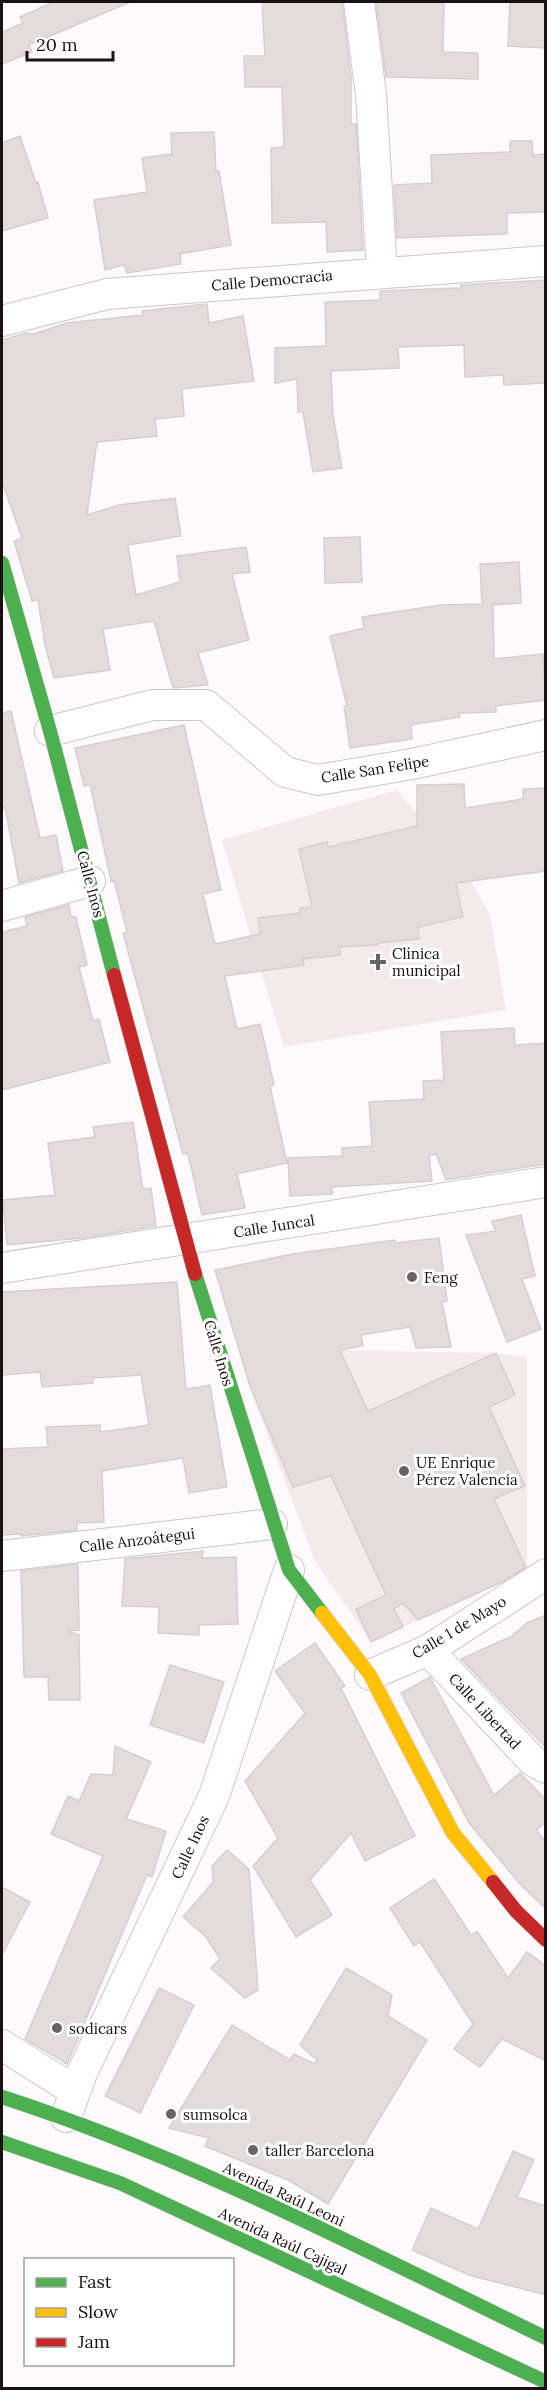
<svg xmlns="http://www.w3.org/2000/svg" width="547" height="2390" viewBox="0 0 547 2390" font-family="Lora,serif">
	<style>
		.built { fill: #f4eaeb }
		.building { fill: #e3dcdd; stroke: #d6cfd0; stroke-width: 1.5 }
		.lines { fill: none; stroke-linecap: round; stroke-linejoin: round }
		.street-casing { stroke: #cdc6c7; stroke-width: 32 }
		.fast-casing { stroke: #cdc6c7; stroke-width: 15 }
		.slow-casing { stroke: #cdc6c7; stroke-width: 15 }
		.jam-casing { stroke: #cdc6c7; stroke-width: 15 }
		.street { stroke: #fffefe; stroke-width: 30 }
		.fast { stroke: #4caf50; stroke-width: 14 }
		.slow { stroke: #ffc107; stroke-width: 14 }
		.jam { stroke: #c62828; stroke-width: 14 }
		.poi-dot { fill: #6a6364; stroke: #fff; stroke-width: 2 }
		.labels { text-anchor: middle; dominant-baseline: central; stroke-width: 6; stroke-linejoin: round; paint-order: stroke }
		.street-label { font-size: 15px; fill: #1a1112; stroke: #fff }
		.poi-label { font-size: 15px; fill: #1a1112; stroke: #fff; text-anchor: start }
	</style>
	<rect width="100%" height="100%" fill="#fefafb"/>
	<path class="built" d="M397 790 465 871 490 915 506 1010 284 1047 222 840Z
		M340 1350 496 1353 527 1357V1570L371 1642 315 1561 247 1381Z"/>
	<path class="building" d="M53 2H130L29 45 32 52 2 64V32L23 23 20 17Z
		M262 2H342L351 76V124H356L363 250 327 252 326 222 272 223 271 148 284 147 282 87H245L244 56H265Z
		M376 2H444L443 52 478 53V79L386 77Z
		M510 2H546V48L508 46Z
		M214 132 216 171H219L231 245 180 254 181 264 127 273 124 265 105 270 94 200 147 192 142 158 172 154 171 133Z
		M20 136 36 183 38 182 48 218 2 231V143Z
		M510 141H532L533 155 546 154V212L507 213V234L397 238 394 185 432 183 431 155 510 152Z
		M546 280V383L504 385 503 375 465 377 464 345 398 347 399 368 331 371 333 415 342 468 313 472 303 412H298L297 379 275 383V348L326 346 325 302 380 300V291L461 288V285Z
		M207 304 209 323 243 316 254 381 182 389 184 416 155 419 157 436 97 442 87 515 119 505 175 498 181 536 128 545 136 595 180 582 177 556 246 547 250 572 232 574 249 640 198 653 208 685 173 688 154 621 103 629 110 670 54 678 45 645 38 600 32 601 14 541 22 538 2 482V340L26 333 34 334 66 323 143 315 142 311Z
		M360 537 362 582 325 583 324 538Z
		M519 562 521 603 493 605 494 659 543 654 546 700 496 706V712L459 713 460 717 411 725 412 739 350 748 344 706H347L330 636 364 628 362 617 441 605 482 604 480 564Z
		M11 711 40 838 56 835 63 871 19 883 5 807 2 808V713Z
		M184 725 221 890 203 894 215 944 260 934 258 918 300 913V908L312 907 299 849 327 842 328 847 417 826V785L464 784 465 808 523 799V789L546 788V871L456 883 463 917 418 927 419 939 378 943V945L340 947V955L303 959 304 965 225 976 237 1029 260 1024 274 1085 270 1086 287 1163 237 1174 245 1208 202 1215 188 1154H183L123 933 127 932 114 880 111 881 90 784 84 786 75 748Z
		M69 905 71 917H76L87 965 79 967 93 1021 99 1019 110 1062 2 1090V932L27 926 25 917Z
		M514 1028 515 1045 546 1043V1164L446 1180 436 1154 429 1156 432 1181 332 1187V1194L290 1196 288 1158 342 1156V1148L372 1146 369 1102 424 1099 423 1081 444 1080 441 1032Z
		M133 1122 143 1189 151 1188 156 1226 82 1238 7 1245 3 1200 55 1195 48 1143 95 1137 93 1127Z
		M521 1215 535 1276 522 1279 541 1329 507 1342 466 1235 495 1231 492 1221Z
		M439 1238 447 1301 442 1302 451 1347 416 1348 410 1327 361 1335 363 1346 340 1350 368 1411 496 1353 515 1395 489 1407 525 1486 494 1499 526 1567 502 1582 418 1620 403 1603 394 1609 403 1627 371 1642 356 1609 386 1595 331 1476 293 1487 250 1386 215 1270 292 1254 395 1240 396 1243Z
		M177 1282 186 1389 210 1385 227 1487 189 1493 183 1458 102 1471 104 1522 77 1523V1530L21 1536V1534L2 1535V1449L48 1447 46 1427 100 1425V1432L149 1425 141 1375 93 1378V1383L42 1387 40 1372 2 1375V1292Z
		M203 1551 202 1558 236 1557 238 1624 199 1625V1635L158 1633 159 1607 122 1606 125 1559Z
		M78 1564 79 1630 67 1631 79 1635 80 1700H49L48 1677H24L21 1571Z
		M546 1615V1748L461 1659 512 1636 527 1623Z
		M315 1643 345 1686 341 1688 415 1836 365 1861 351 1833 310 1880 332 1915 296 1937 253 1866 278 1838 245 1781 305 1713 275 1671Z
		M170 1665 224 1682 204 1743 150 1725Z
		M430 1677 494 1795 520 1773 546 1800V1822L536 1830 546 1842V1909L519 1883 469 1823 401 1693Z
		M115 1746 151 1762 126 1819 166 1831 152 1877 147 1875 67 2064 25 2039 103 1856 51 1834 68 1796 79 1801 91 1774 113 1775Z
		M227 1850 249 1869 258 1990 245 1998 211 1968 220 1959 206 1937 183 1917 213 1882 212 1866Z
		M434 1879 471 1935 477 1931 508 1978 527 1952 546 1966V2061L502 2039 480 2067 454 2049 473 2024 420 1942 414 1946 390 1908Z
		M2 1887 30 1902 2 1955Z
		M346 1968 392 1995 388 2016 427 2040 328 2204 288 2180 205 2146 209 2138 169 2128 232 2025 290 2060 294 2054 315 2064 317 2060 300 2045Z
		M159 1988 194 2005 140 2113 105 2096Z
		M513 2151 534 2160 517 2197 546 2206V2295L469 2275 412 2250 431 2208 478 2229Z"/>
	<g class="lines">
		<g class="street-casing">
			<path id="street" d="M359 2 371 95 382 272
				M2 321 107 294 546 261
				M50 731 153 705H206L285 772 318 780 412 764 546 735
				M2 906 90 881
				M2 1268 546 1182
				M2 1556 272 1524
				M428 1650 533 1761 546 1768
				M370 1675 428 1650 546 1574
				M2 2045 75 2091
				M66 2117 82 2073 214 1796 289 1570"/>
		</g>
		<g class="fast-casing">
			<path id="fast" d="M2 563 50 731 114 975
				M195 1274 289 1570 322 1613
				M2 2097C190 2158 368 2252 546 2338
				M2 2142 120 2183 546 2382"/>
		</g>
		<g class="slow-casing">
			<path id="slow" d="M322 1613 370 1675 453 1833 493 1882"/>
		</g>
		<g class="jam-casing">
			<path id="jam" d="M114 975 195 1274
				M493 1882 516 1911 546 1940"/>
		</g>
		<use href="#street" class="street"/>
		<use href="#fast" class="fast"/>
		<use href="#slow" class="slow"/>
		<use href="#jam" class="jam"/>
	</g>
	<g class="poi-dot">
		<path d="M375 953h6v6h6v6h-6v6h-6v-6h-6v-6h6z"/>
		<circle cx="412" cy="1277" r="6"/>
		<circle cx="404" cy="1471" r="6"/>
		<circle cx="57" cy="2028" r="6"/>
		<circle cx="171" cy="2114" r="6"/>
		<circle cx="253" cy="2150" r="6"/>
	</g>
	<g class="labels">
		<g class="street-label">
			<text transform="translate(272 280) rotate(-5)">Calle Democracia</text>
			<text transform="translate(375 769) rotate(-9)">Calle San Felipe</text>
			<text transform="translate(91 884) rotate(75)">Calle Inos</text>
			<text transform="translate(274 1226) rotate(-9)">Calle Juncal</text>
			<text transform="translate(219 1353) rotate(73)">Calle Inos</text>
			<text transform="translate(137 1540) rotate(-7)">Calle Anzoátegui</text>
			<text transform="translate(459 1627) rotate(-31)">Calle 1 de Mayo</text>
			<text transform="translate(485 1711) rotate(47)">Calle Libertad</text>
			<text transform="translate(190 1847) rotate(-65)">Calle Inos</text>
			<text transform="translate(284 2194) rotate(25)">Avenida Raúl Leoni</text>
			<text transform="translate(283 2241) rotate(25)">Avenida Raúl Cajigal</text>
		</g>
		<g class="poi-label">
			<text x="392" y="953">Clínica<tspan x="392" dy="17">municipal</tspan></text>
			<text x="424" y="1277">Feng</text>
			<text x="416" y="1462">UE Enrique<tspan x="416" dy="17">Pérez Valencia</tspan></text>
			<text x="69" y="2028">sodicars</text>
			<text x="183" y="2114">sumsolca</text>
			<text x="265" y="2150">taller Barcelona</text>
		</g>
	</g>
	<rect width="547" height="2390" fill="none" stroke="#1a1112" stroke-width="6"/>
	<rect x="24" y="2258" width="210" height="108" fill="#ffffff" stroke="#a3a0a0" stroke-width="1.5"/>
	<rect x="36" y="2278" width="30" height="9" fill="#4caf50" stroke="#a3a0a0" stroke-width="1.5"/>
	<text x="78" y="2288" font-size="18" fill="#1a1112">Fast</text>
	<rect x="36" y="2308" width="30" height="9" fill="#ffc107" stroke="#a3a0a0" stroke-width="1.5"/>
	<text x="78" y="2318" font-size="18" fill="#1a1112">Slow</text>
	<rect x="36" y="2338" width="30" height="9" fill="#c62828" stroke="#a3a0a0" stroke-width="1.5"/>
	<text x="78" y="2348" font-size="18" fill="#1a1112">Jam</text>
	<path d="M27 51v9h86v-9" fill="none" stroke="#1a1112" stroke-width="3"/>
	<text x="36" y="51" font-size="18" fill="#1a1112" stroke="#ffffff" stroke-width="4.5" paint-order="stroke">20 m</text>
</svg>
